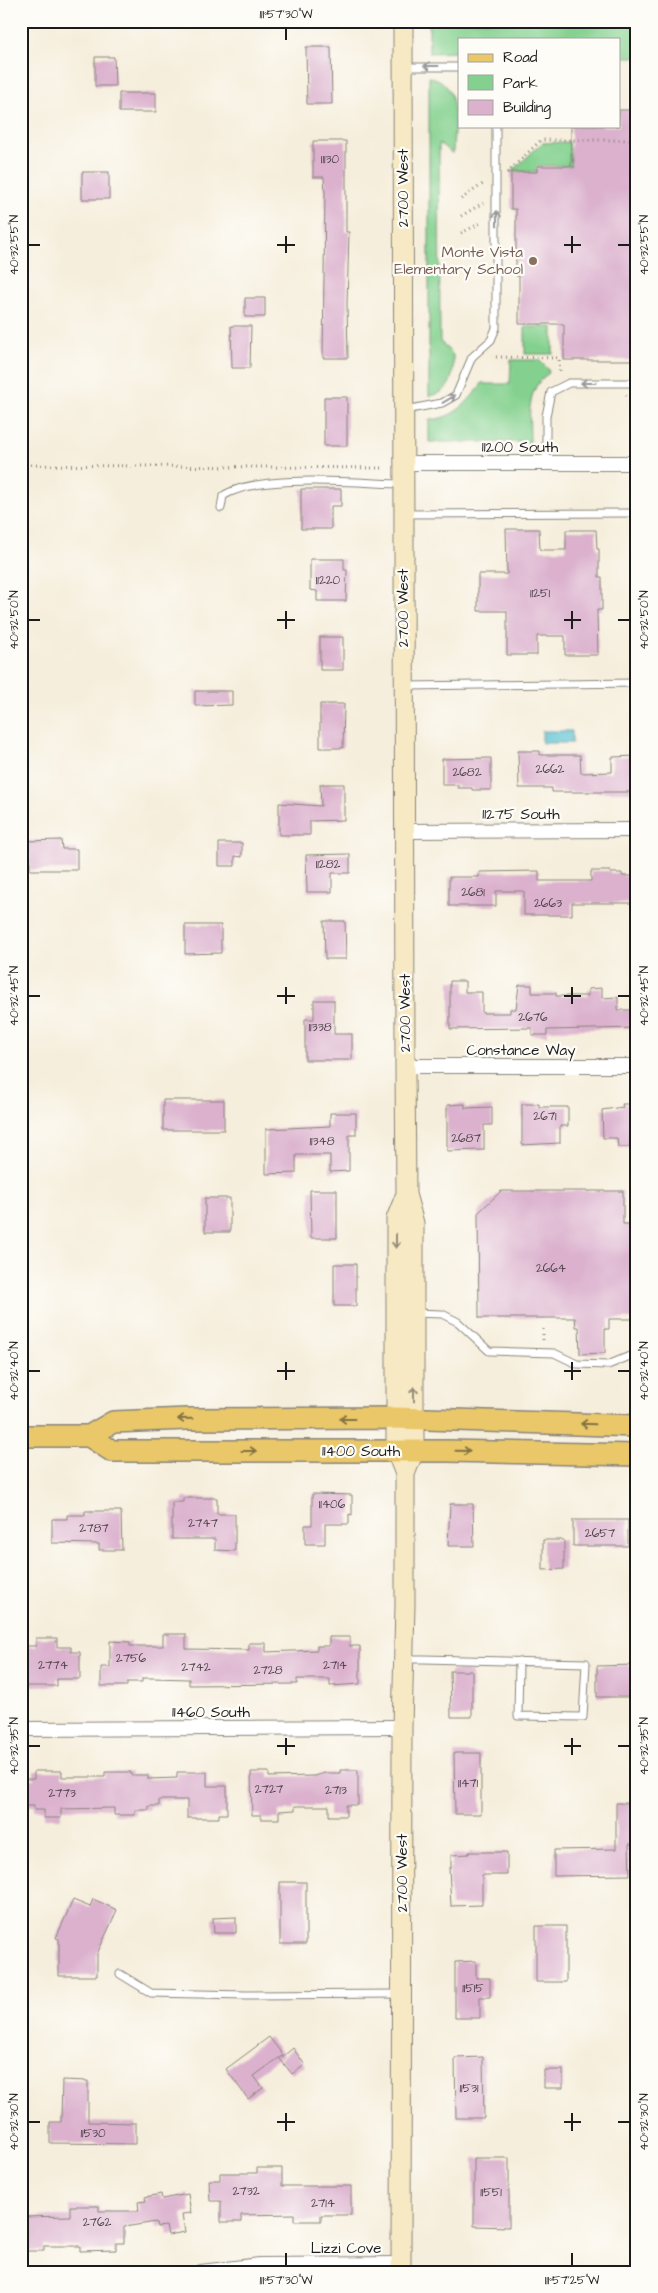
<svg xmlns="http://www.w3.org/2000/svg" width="658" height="2293" viewBox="0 0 658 2293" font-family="'Architects Daughter',sans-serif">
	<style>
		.green { fill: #84d18f; stroke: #507656 }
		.water { fill: #57c1d2; stroke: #3a6e77 }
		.building { fill: #dbb1ce }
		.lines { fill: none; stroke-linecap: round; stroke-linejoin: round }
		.service-casing { stroke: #89857c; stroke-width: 9 }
		.minor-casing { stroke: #89857c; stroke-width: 16 }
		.secondary-casing { stroke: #89857c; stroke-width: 21 }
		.primary-casing { stroke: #89857c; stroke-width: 24 }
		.path { stroke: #89857c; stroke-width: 3; stroke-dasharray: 1 4; stroke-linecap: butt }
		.service { stroke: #fff; stroke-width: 7 }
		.minor { stroke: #fff; stroke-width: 14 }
		.secondary { stroke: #f7e9c3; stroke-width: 19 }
		.primary { stroke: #eac769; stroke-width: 21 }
		.oneway { stroke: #999 }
		.oneway2 { stroke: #948d78 }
		.oneway3 { stroke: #837242 }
		.ticks { fill: none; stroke: #1c1c1c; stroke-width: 2 }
		.education-dot { fill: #8d6e63; stroke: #fdfcf7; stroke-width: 2 }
		.labels { text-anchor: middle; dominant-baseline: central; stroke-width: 4.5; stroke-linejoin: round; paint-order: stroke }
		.number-label { font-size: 12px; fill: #4c4148 }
		.street-label { font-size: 15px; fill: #1c1c1c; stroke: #fdfcf7 }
		.education-label { font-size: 15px; fill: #785e54; stroke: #fdfcf7; text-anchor: end }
		.neatline { fill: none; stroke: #1c1c1c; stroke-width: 2 }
		.ticks-label { font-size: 12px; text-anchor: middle; fill: #1c1c1c }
	</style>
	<rect width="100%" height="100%" fill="#fdfcf7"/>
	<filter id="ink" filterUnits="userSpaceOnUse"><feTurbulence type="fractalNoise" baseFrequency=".02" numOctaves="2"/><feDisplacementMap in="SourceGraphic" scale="10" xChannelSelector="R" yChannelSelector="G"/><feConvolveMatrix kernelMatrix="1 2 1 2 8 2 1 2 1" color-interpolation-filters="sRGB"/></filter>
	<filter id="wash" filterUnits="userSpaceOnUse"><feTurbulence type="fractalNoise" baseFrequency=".0096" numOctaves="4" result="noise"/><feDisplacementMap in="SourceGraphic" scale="20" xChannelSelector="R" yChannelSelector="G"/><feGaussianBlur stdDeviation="1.12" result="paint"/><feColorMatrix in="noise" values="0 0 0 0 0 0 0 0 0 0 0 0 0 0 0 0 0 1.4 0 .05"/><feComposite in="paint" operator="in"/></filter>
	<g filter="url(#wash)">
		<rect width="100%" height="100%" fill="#f6eedc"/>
		<path class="green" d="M429 21H637V57H619V39H459V52L429 53Z
			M429 77C463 81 453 129 453 154L439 143 440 341 453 355C454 375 452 393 429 396Z
			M569 142 571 166H538L537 172H511L542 143Z
			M525 327H553V354H525Z
			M511 360H539L548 369 549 373C525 389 530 416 530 442H429V420C456 418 468 402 483 382L485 384H510Z"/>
		<path class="water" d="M542 731H572V743H542Z"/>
		<g id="blocks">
			<path class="building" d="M306 47H331L332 104H307Z
				M95 57H114L115 86H95Z
				M119 93H156V112H119Z
				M619 110H636L637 360H564V324H519V276H516V209H511V172H537V166H571V126H619Z
				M313 141H346V232H349L347 304 348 358H323L325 194 324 177H313Z
				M82 172H109V199H82Z
				M245 298H265V317H245Z
				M231 326H251L250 368H232Z
				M324 397H347V446H324Z
				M301 489H341V506H331V529H301Z
				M506 529H539L540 550H566V530H596L597 549H599V577H602V610H597L598 655H565V636H537V655H507V611H478V574H507Z
				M310 559H344V570H347L346 601H317V591L310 590Z
				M320 637H343V670H320Z
				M195 691H232V705L195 706Z
				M320 704H344L343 748H320Z
				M518 751H540V755H580L581 773 612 772V757L637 756V792H552V788H519Z
				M491 758V790H472V788H458V785H442V759Z
				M320 784H344V820L310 821V835H279V803L321 806Z
				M61 840 62 849H77V870H30V855H25V841Z
				M219 843H242V857L235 856V866H219Z
				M350 854V873H332V892H307L306 855Z
				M539 871V881H591V871H610V873H622V876H637V903H572V915H524V891H496V906H449V877H479V872Z
				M324 921H345L346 959H325Z
				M185 925H221V953L185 954Z
				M450 981H465V992H482V1013H510V1009H516L519 985H532V993H556V996H588V989L602 988V998L618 997V1010H637V1028L547 1030V1035H532V1028L450 1029Z
				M314 1000H334V1034H352V1060H305V1019H314Z
				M163 1100H224V1130H163Z
				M465 1104V1108L492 1107V1125H484V1150L447 1151V1105Z
				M522 1104H539V1107H568V1126H560V1143L522 1145Z
				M622 1104H637V1139H630V1147H618L617 1138H603L602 1110 623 1107Z
				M330 1113H356V1135H349V1171L330 1172V1155H296V1173L266 1174V1129L330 1126Z
				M310 1190H337V1238H311Z
				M501 1191H623V1224H633L637 1319H609V1329H605V1353L580 1354 579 1327H576L575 1318H479L478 1213Z
				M205 1198H230V1232H205Z
				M334 1264H356V1306H334Z
				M312 1494 352 1495V1515L349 1514V1524H325V1544H305V1525H312Z
				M183 1498H217V1514H235V1551L215 1550V1539H172V1502H183Z
				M450 1504H473L474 1546H448Z
				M85 1511H121L122 1550H99V1544L52 1543V1519H67V1515H85Z
				M573 1520H628V1546H573Z
				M543 1540H564V1569L543 1570Z
				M163 1634H186V1649L249 1650V1643H266V1652L317 1650V1646H329V1637H350V1646H360V1684L330 1686V1679H297V1684L189 1685V1679L152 1678H142V1682H127V1686H101V1667H110V1641L130 1642V1646H163Z
				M36 1638H57V1647H71V1652H80V1679H57V1686H25V1646H36Z
				M635 1665V1697H597V1666Z
				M450 1671H472V1717H451Z
				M454 1753H481V1814H455Z
				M340 1770H358V1805H346V1816H329V1806H295V1810L279 1811V1819H261V1815H252L251 1772H269V1777L314 1776 325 1773H340Z
				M34 1771H62V1777H105V1772H131V1775H148V1779L177 1778V1772H207V1786H227V1814H219V1818H187V1800H159V1806H149V1810H135V1815H114V1808L61 1809V1818H44V1810H34V1806H21V1779H34Z
				M616 1803H637V1844H629L630 1875 554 1876V1850L616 1849Z
				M469 1852H507V1875H482V1905L451 1906 449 1868H451V1855L469 1854Z
				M280 1882H306V1944H280Z
				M93 1899 117 1910 97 1954V1976H59V1939L56 1938 73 1900 90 1907Z
				M236 1917V1933H214L213 1918Z
				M536 1926H566V1982H536Z
				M476 1961V1978H490V1997H480V2018H455V1962Z
				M269 2037 283 2055 254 2076 263 2088 248 2099 226 2069Z
				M293 2048 305 2065 292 2074 280 2059Z
				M483 2057 484 2118H456L455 2058Z
				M544 2070H563V2088H544Z
				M62 2080 88 2081V2122L136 2123V2144L50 2143V2122H61Z
				M474 2158H509V2227L474 2226Z
				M257 2168H282V2186H351V2215H321V2221H294V2214L241 2215V2222H221V2201H210L209 2180H220V2173H257Z
				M161 2194 162 2199 188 2194 191 2213 182 2214 185 2232 168 2235 166 2226 157 2227 156 2222 124 2227V2243H116V2250L80 2251V2246H44V2251H21V2217L70 2216V2206H99V2211H139L138 2202 146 2201 145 2197Z"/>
		</g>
	</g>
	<g filter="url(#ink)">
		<use href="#blocks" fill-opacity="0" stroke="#89857c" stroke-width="1"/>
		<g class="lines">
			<g class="service-casing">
				<path id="service" d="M405 67H459
					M405 410 442 403 456 395 472 357 491 340 496 328V126
					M546 463V416L551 392 569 383H637
					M221 508 223 496C257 473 359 483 403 484
					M405 514 637 513
					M406 686 637 683
					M414 1313 442 1314 458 1322 489 1351 554 1353 577 1364 608 1365 637 1353
					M406 1659H423L586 1663 583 1717 518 1716 519 1661
					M120 1974 151 1993 246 1995 401 1994"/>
			</g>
			<g class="minor-casing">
				<path id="minor" d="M403 463H637
					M404 831 637 830
					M405 1066H637
					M21 1729 402 1727
					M201 2272 260 2265 401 2264"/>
			</g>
			<g class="secondary-casing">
				<path id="secondary" d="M403 21 405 1066 406 1194 414 1223V1451L405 1474
					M401 2272 402 1727 405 1605V1474L396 1451V1219L406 1194"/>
			</g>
			<g class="primary-casing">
				<path id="primary" d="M21 1436H89L113 1422 187 1419 396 1418 637 1426
					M89 1436 112 1451H448L637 1455"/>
			</g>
			<path class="path" d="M507 173 541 140H637
				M461 199 483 184
				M461 216 483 203
				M461 233 483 222
				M496 357 559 358 560 373
				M626 395 637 408
				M21 465 382 468
				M543 1329V1343"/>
			<use href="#service" class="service"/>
			<use href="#minor" class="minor"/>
			<use href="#secondary" class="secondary"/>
			<use href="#primary" class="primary"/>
		</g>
		<defs><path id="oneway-shaft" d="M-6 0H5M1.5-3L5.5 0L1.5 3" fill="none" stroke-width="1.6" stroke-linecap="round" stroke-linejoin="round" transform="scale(1.25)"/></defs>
		<g class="oneway">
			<use href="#oneway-shaft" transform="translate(431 66) rotate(-180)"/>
			<use href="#oneway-shaft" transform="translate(497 218) rotate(-90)"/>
			<use href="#oneway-shaft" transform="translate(588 383) rotate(180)"/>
			<use href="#oneway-shaft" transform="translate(449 399) rotate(-31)"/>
		</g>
		<g class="oneway2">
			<use href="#oneway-shaft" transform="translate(396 1241) rotate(90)"/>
			<use href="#oneway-shaft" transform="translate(414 1394) rotate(-90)"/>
		</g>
		<g class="oneway3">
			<use href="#oneway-shaft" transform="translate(185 1419) rotate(179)"/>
			<use href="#oneway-shaft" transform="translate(347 1419) rotate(180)"/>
			<use href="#oneway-shaft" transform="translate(588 1424) rotate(-178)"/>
			<use href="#oneway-shaft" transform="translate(249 1451)"/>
			<use href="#oneway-shaft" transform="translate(463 1451) rotate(1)"/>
		</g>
	</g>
	<path class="ticks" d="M286 28V40M286 236V253M572 236V253M28 245H40M277 245H295M564 245H581M618 245H630M286 611V629M572 611V629M28 620H40M277 620H295M564 620H581M618 620H630M286 987V1004M572 987V1004M28 996H40M277 996H295M564 996H581M618 996H630M286 1362V1380M572 1362V1380M28 1371H40M277 1371H295M564 1371H581M618 1371H630M286 1738V1755M572 1738V1755M28 1746H40M277 1746H295M564 1746H581M618 1746H630M286 2113V2131M572 2113V2131M28 2122H40M277 2122H295M564 2122H581M618 2122H630M286 2253V2266M572 2253V2266"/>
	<circle class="education-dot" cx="533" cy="261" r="5"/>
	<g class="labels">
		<g class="number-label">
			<text x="330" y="159">11130</text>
			<text x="328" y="580">11220</text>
			<text x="540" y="593">11251</text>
			<text x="550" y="769">2662</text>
			<text x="467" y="772">2682</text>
			<text x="328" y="864">11282</text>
			<text x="473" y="892">2681</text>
			<text x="548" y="903">2663</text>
			<text x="533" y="1017">2676</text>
			<text x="320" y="1027">11338</text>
			<text x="545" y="1116">2671</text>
			<text x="466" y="1138">2687</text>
			<text x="322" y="1141">11348</text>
			<text x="551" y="1268">2664</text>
			<text x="332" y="1504">11406</text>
			<text x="203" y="1523">2747</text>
			<text x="94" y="1528">2787</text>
			<text x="600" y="1533">2657</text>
			<text x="131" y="1658">2756</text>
			<text x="53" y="1665">2774</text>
			<text x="335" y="1665">2714</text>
			<text x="196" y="1667">2742</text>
			<text x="268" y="1670">2728</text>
			<text x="468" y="1783">11471</text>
			<text x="269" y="1789">2727</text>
			<text x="336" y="1790">2713</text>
			<text x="62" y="1793">2773</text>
			<text x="473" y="1988">11515</text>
			<text x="469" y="2088">11531</text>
			<text x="93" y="2133">11530</text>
			<text x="246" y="2191">2732</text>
			<text x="491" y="2192">11551</text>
			<text x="323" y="2203">2714</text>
			<text x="97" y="2222">2762</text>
		</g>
		<g class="street-label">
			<text transform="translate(403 188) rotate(-90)">2700 West</text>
			<text x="520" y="447">11200 South</text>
			<text transform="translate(403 608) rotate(-90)">2700 West</text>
			<text x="521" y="814">11275 South</text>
			<text transform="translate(405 1013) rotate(-90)">2700 West</text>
			<text x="521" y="1050">Constance Way</text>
			<text x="361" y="1451">11400 South</text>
			<text x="211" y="1712">11460 South</text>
			<text transform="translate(402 1873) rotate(-90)">2700 West</text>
			<text x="346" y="2248">Lizzi Cove</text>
		</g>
		<g class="education-label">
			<text x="523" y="252">Monte Vista<tspan x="523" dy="17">Elementary School</tspan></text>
		</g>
	</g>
	<rect width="658" height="2293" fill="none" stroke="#fdfcf7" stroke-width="55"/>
	<rect x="458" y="38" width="162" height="90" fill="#fdfcf7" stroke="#a3a29f"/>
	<rect x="468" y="54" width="25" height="8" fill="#eac769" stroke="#a3a29f"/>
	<text x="503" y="62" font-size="15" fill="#1c1c1c">Road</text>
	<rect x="468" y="75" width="25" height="15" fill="#84d18f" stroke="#a3a29f"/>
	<text x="503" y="88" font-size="15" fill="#1c1c1c">Park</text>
	<rect x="468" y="100" width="25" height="15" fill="#dbb1ce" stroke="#a3a29f"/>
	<text x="503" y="112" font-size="15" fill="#1c1c1c">Building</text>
	<rect x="28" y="28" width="602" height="2238" class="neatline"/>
	<g class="ticks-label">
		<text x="286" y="18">111°57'30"W</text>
		<text transform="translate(14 245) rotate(-90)" y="4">40°32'55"N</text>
		<text transform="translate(644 245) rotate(-90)" y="4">40°32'55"N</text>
		<text transform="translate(14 620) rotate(-90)" y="4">40°32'50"N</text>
		<text transform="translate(644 620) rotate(-90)" y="4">40°32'50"N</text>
		<text transform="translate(14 996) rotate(-90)" y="4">40°32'45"N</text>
		<text transform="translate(644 996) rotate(-90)" y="4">40°32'45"N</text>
		<text transform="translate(14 1371) rotate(-90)" y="4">40°32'40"N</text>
		<text transform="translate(644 1371) rotate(-90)" y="4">40°32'40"N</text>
		<text transform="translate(14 1746) rotate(-90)" y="4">40°32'35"N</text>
		<text transform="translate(644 1746) rotate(-90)" y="4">40°32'35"N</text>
		<text transform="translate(14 2122) rotate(-90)" y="4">40°32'30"N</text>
		<text transform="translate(644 2122) rotate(-90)" y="4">40°32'30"N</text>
		<text x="286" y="2284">111°57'30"W</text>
		<text x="572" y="2284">111°57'25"W</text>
	</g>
</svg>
